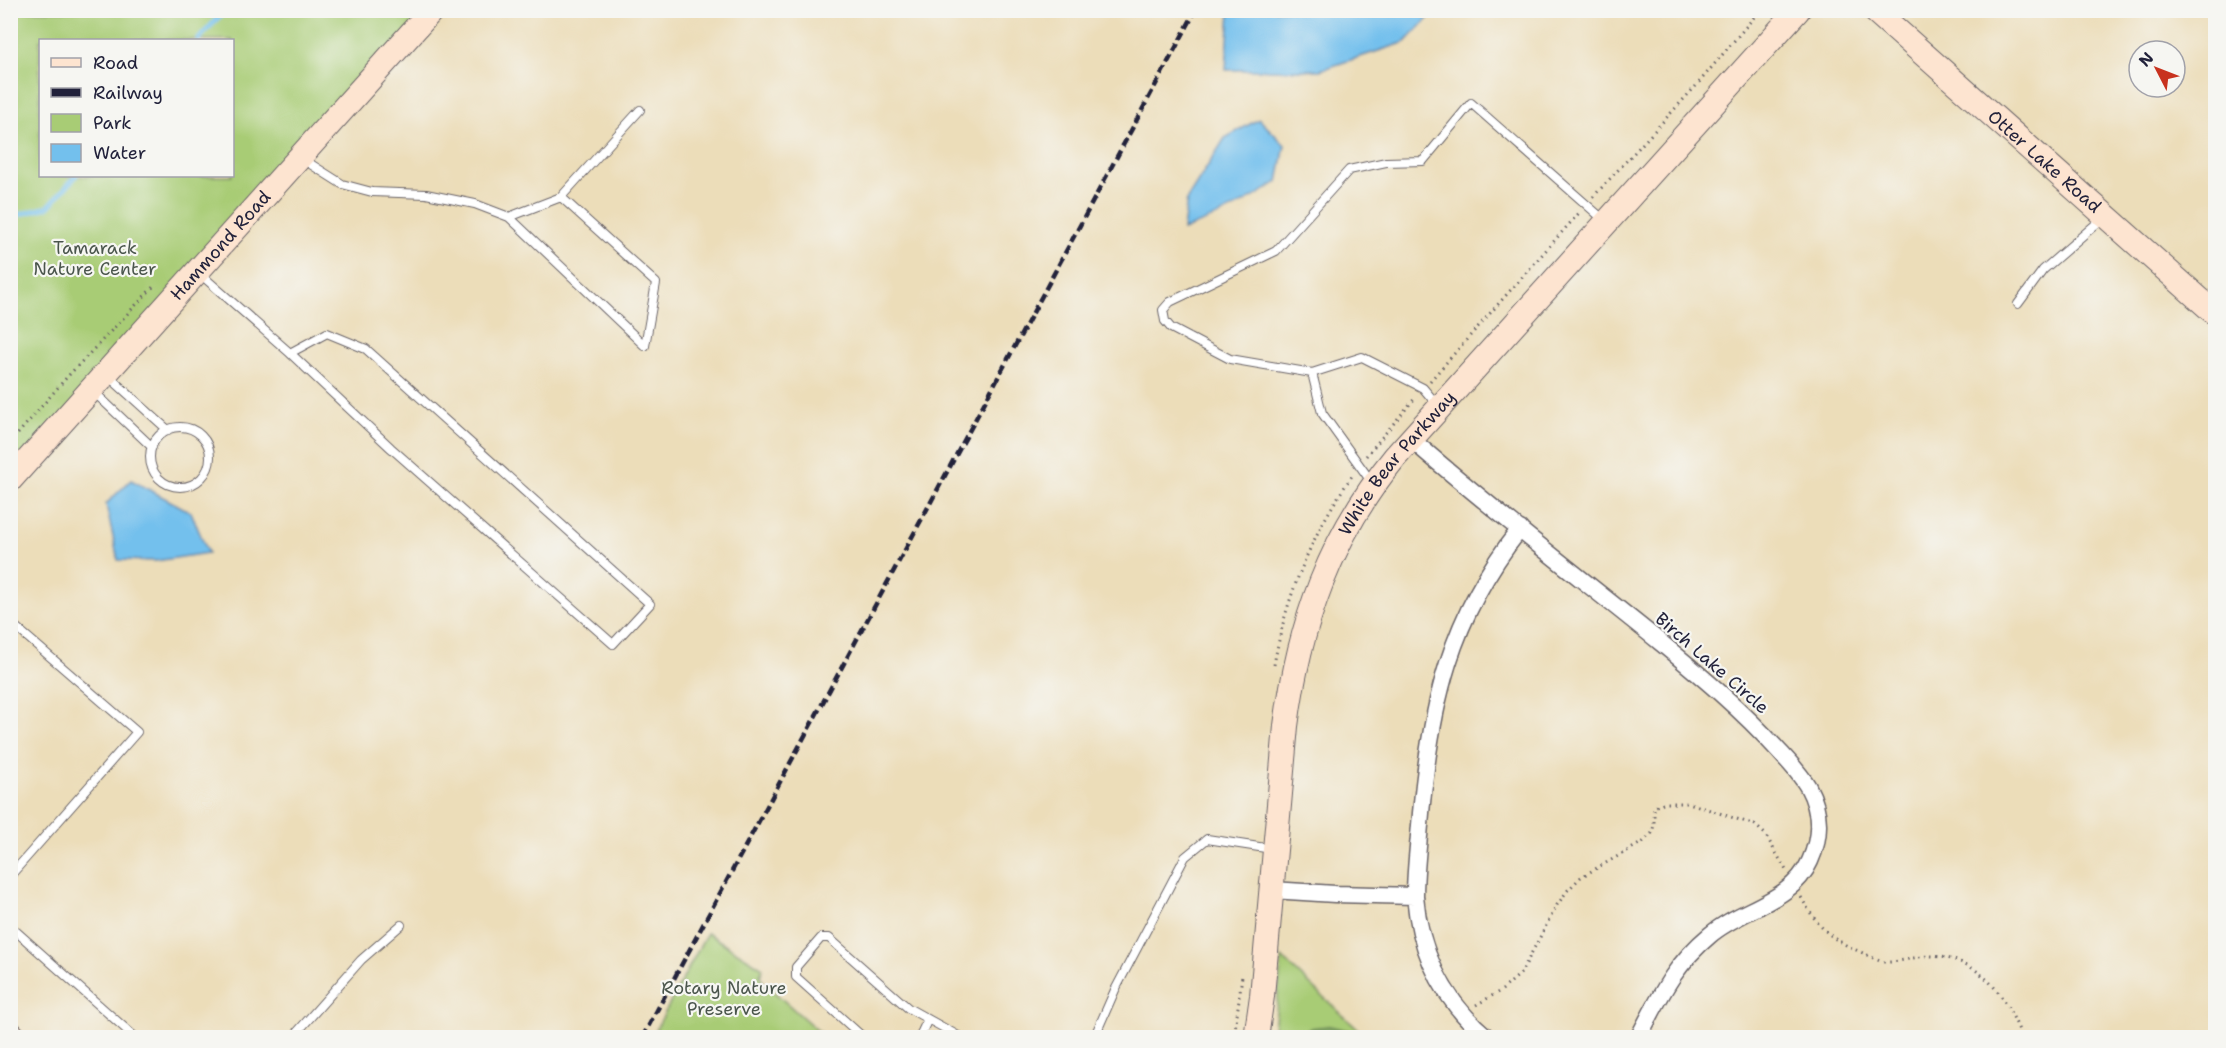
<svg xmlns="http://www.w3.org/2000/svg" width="2226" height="1048" viewBox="0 0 2226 1048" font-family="'Shantell Sans',sans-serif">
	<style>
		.green { fill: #a8cc75; stroke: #657758; stroke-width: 1.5; fill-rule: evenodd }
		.forest { fill: #86b066; stroke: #546950; stroke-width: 1.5 }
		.water { fill: #73c0ed; stroke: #4a7194; stroke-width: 1.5 }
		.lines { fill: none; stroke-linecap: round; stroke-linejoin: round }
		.stream { stroke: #73c0ed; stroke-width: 5 }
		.lane-casing { stroke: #696367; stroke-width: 10 }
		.street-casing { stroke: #696367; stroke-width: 19 }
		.secondary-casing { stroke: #696367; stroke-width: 26 }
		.path { stroke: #696367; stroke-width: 3; stroke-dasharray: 1.5 4.5; stroke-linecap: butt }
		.lane { stroke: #fff; stroke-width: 8 }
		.street { stroke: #fff; stroke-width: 16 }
		.secondary { stroke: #fde4d0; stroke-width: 24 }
		.rail { stroke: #22223b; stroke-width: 4.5; stroke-dasharray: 9 4.5; stroke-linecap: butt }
		.labels { text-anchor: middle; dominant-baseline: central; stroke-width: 4.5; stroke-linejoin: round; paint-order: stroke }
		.street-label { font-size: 18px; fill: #22223b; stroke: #f6f6f2 }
		.park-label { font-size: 18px; fill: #4a554c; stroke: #f6f6f2 }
	</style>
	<rect width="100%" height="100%" fill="#f6f6f2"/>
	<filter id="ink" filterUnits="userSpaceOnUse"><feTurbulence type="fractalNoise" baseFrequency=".0167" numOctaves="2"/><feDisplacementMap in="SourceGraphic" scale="12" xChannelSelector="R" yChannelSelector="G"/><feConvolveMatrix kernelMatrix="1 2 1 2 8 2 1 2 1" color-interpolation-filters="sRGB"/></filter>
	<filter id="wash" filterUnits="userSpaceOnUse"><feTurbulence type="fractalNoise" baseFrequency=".008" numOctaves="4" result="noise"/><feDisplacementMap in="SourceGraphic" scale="24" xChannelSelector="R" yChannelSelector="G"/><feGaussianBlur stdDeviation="1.35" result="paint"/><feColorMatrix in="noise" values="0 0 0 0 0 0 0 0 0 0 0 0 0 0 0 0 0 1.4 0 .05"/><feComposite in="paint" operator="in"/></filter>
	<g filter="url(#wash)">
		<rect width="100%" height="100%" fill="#ecddb9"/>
		<path class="green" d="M11 11H431L11 479ZM40 40H232V176H40Z
			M707 933 763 968 760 976 764 983 825 1037H652Z
			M1282 958 1366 1037H1361L1353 1033 1357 1037 1273 1038Z"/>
		<path class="forest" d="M1329 1026 1350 1031 1361 1037H1296L1311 1028Z"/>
		<path class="water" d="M1230 11V10L1435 11 1406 42 1320 70H1226Z
			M1259 119 1285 145 1278 182C1248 202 1217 218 1183 230L1187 199 1225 138Z
			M131 480 191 512 208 553 156 561 118 560 106 504Z"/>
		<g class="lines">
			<path class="stream" d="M198 40 225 10
				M10 217 48 207 76 176"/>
		</g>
	</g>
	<g filter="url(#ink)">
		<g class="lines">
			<g class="lane-casing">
				<path id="lane" d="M301 158 342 184 372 192 426 194 475 204 509 217 645 346 656 283 561 197 640 110
					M509 217 561 197
					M198 272 290 353 327 333 366 349 650 604 613 644 391 448 290 353
					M2018 304 2043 270 2104 217
					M1312 373 1362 357 1423 388 1439 407
					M106 374 168 430
					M93 391 152 447
					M150 457a30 30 0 1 1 60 0a30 30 0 1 1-60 0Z
					M1373 484 1322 413 1312 373 1230 359 1171 328 1165 321 1163 310 1170 302 1276 251 1349 170 1386 162 1423 161 1471 103 1604 220
					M10 622 137 732 10 876
					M10 926 136 1038
					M292 1038 361 960 401 925
					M864 1038 796 977V967L821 938H829L908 1008 962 1038
					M919 1038 928 1019
					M1094 1038 1115 990 1185 857 1207 839 1272 849"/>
			</g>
			<g class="street-casing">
				<path id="street" d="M1411 439C1491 509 1577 575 1660 642 1701 676 1741 709 1777 749 1788 761 1800 773 1808 787 1821 811 1821 837 1810 861 1792 902 1741 908 1710 935 1673 966 1660 997 1638 1038
					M1272 890 1335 894 1415 896C1415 868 1419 841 1421 813 1431 704 1450 617 1520 529
					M1415 896C1420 953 1443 1001 1488 1038"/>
			</g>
			<g class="secondary-casing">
				<g id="secondary">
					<path id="s1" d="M1874 10 2216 314"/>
					<path id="s2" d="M10 480 432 10"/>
					<path d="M10 1033 15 1038"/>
					<path id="s3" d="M1256 1038 1262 996 1286 726C1299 624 1330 537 1395 457L1798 10"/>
				</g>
			</g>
			<path class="path" d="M1593 197 1696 86 1760 10
				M1430 381 1579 213
				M10 443 67 377 155 285
				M1366 456 1416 397
				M1274 665C1286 596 1312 533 1352 476
				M1801 897C1819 929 1830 939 1863 953 1870 956 1878 961 1884 962 1899 963 1915 956 1930 956 1981 958 2005 994 2022 1038
				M1476 1005 1502 990 1521 973 1557 905 1568 890 1581 877 1643 842 1652 833 1654 825V807L1663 803H1689L1755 825 1765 834 1786 870
				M1234 1038 1242 976"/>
			<use href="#lane" class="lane"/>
			<use href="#street" class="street"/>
			<use href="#secondary" class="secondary"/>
			<path class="rail" d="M642 1038 1196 10"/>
		</g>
	</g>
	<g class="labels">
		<g class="street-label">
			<text stroke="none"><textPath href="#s1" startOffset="228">Otter Lake Road</textPath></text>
			<text stroke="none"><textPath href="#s2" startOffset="315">Hammond Road</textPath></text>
			<text stroke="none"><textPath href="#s3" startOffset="604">White Bear Parkway</textPath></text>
			<text transform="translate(1712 663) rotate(41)">Birch Lake Circle</text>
		</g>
		<g class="park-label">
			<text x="95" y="248">Tamarack<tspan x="95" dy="21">Nature Center</tspan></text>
			<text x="724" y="988">Rotary Nature<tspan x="724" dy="21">Preserve</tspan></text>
		</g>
	</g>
	<rect width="2226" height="1048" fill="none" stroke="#f6f6f2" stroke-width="36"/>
	<rect x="39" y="39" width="195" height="138" fill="#f6f6f2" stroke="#a1a1a9" stroke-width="1.5"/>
	<rect x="51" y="58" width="30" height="9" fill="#fde4d0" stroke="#a1a1a9" stroke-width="1.5"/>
	<text x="93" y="69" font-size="18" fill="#22223b">Road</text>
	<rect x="51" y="88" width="30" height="9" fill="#22223b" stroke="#a1a1a9" stroke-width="1.5"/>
	<text x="93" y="99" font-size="18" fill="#22223b">Railway</text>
	<rect x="51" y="114" width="30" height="18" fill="#a8cc75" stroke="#a1a1a9" stroke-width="1.5"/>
	<text x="93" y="129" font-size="18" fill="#22223b">Park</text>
	<rect x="51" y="144" width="30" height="18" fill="#73c0ed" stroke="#a1a1a9" stroke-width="1.5"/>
	<text x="93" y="159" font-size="18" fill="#22223b">Water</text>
	<g transform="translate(2157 69) rotate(312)"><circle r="28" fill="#f6f6f2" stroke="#a1a1a9" stroke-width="1.5"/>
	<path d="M0-4.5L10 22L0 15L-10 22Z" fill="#c8321e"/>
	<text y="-9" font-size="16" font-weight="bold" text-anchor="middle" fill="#22223b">N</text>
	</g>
</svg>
